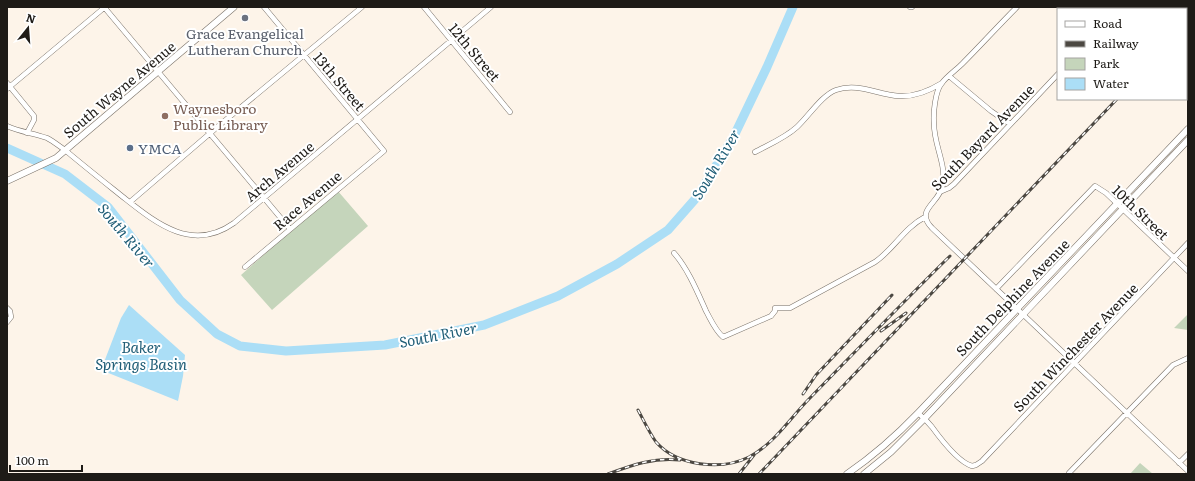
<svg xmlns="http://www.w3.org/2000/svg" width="1195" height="481" viewBox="0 0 1195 481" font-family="Literata,serif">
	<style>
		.green { fill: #c5d5bb }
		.water { fill: #abdef6 }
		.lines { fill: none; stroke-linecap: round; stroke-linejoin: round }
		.river { stroke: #abdef6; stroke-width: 9 }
		.minor-casing { stroke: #7a7269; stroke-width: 5.5 }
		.major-casing { stroke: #7a7269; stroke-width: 7 }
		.minor { stroke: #fff; stroke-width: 4.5 }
		.major { stroke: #fff; stroke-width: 6 }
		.rail-casing { stroke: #4c4842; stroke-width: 3 }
		.rail { stroke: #fff; stroke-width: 1.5; stroke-dasharray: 4.5; stroke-linecap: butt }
		.worship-dot { fill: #6b7280; stroke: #fff; stroke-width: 1.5 }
		.education-dot { fill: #8d6e63; stroke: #fff; stroke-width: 1.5 }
		.service-dot { fill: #5c6f8a; stroke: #fff; stroke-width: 1.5 }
		.labels { text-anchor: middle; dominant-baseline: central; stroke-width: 4; stroke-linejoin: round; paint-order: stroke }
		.worship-label { font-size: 14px; fill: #5b616d; stroke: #fff }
		.street-label { font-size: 14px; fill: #1e1b17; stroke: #fff }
		.education-label { font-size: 14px; fill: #785e54; stroke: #fff; text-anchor: start }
		.service-label { font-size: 14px; fill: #4e5e75; stroke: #fff; text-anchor: start }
		.water-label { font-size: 15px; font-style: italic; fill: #205e77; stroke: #fff }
	</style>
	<rect width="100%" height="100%" fill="#fdf4e9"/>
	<path class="green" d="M337 190 368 226 272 310 241 275Z
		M1188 314V330L1174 328Z
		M1140 463 1153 474H1130Z"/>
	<path class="water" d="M129 305 185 355 183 376 178 401 101 370 121 318Z"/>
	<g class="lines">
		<path class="river" d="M7 148 65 174 108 207 180 300 217 334 240 346 286 351 385 345 484 325 558 296 617 264 668 230 697 197 734 136 767 67 793 7"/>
		<g class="minor-casing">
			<path id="minor" d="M104 7 290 229
				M424 7 510 112
				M910 7H912
				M1017 7C998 26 980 46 962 64 957 69 945 78 942 83 935 91 933 114 934 124 934 145 946 163 943 184 940 204 914 209 932 228L1188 471
				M1186 44 1188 41
				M949 76 991 111 1010 124
				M7 83 34 116V120L27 133
				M7 89 105 7
				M7 126C20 132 33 133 47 138 53 141 59 146 65 150 84 166 103 181 123 197 156 223 192 253 234 223L491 7
				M755 152C768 145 785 138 797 127 808 117 822 95 836 90 858 82 878 95 899 96 915 97 929 91 942 83
				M942 191 949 188 954 184 1058 74
				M130 202 222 123 362 7
				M674 253C688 269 697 291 706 311 711 320 715 330 723 337L771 316 775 311V308H790L875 262C894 249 904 228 925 217
				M245 267 384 151 264 7
				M996 289 1095 186 1106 193 1188 271
				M7 308 10 311 11 317 7 322
				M918 413C923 417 928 422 932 427 940 438 958 462 972 466L976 465 982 461 1188 243
				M1179 463 1188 454
				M1069 473 1173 365 1188 358"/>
		</g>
		<g class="major-casing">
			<path id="major" d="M1116 7 1118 9
				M1186 67 1188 69
				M7 181 56 158 234 7
				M847 474C873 456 896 436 918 413L1188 129
				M864 474 891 452 924 419 1188 140"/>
		</g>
		<use href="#minor" class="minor"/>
		<use href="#major" class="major"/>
		<g class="rail-casing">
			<path id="rail" d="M1186 25 1188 23
				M881 331 906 313
				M803 394 816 375 892 295
				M638 410C644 421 649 432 656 442 677 466 721 471 749 457 774 444 790 418 810 398 856 351 902 303 950 256
				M608 474C632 465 655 457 680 460
				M739 474 754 455
				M759 474 1117 99"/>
		</g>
		<use href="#rail" class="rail"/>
	</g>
	<circle class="worship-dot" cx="245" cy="18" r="4"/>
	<circle class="education-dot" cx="165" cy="116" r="4"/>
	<circle class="service-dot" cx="130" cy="148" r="4"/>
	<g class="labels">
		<g class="worship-label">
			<text x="245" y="33">Grace Evangelical<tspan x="245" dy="16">Lutheran Church</tspan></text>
		</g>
		<g class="street-label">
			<text transform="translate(475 52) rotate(50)">12th Street</text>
			<text transform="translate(340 81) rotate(50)">13th Street</text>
			<text transform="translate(119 89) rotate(-40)">South Wayne Avenue</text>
			<text transform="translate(982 137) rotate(-46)">South Bayard Avenue</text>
			<text transform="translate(279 171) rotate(-40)">Arch Avenue</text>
			<text transform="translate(307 200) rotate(-40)">Race Avenue</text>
			<text transform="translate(1141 212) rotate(44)">10th Street</text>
			<text transform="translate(1012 297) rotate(-46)">South Delphine Avenue</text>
			<text transform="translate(1075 347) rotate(-46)">South Winchester Avenue</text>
		</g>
		<g class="education-label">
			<text x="173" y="108">Waynesboro<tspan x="173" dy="16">Public Library</tspan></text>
		</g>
		<g class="service-label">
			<text x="138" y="148">YMCA</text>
		</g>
		<g class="water-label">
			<text transform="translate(715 164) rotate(-59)">South River</text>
			<text transform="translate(127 235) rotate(50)">South River</text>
			<text transform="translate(438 334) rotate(-11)">South River</text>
			<text x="141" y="346">Baker<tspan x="141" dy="17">Springs Basin</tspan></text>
		</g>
	</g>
	<rect width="1195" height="481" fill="none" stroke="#1e1b17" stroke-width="16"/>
	<rect x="1057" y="8" width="130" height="92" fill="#ffffff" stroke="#a5a4a2"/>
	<rect x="1065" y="21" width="20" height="6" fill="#ffffff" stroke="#a5a4a2"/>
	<text x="1093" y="28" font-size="12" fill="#1e1b17">Road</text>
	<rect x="1065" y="41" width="20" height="6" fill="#4c4842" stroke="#a5a4a2"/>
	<text x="1093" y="48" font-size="12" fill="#1e1b17">Railway</text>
	<rect x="1065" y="58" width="20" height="12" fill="#c5d5bb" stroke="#a5a4a2"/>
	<text x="1093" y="68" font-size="12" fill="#1e1b17">Park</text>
	<rect x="1065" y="78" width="20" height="12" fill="#abdef6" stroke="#a5a4a2"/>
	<text x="1093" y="88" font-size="12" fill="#1e1b17">Water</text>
	<g transform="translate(28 28) rotate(17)" stroke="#ffffff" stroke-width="3" paint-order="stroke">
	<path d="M0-3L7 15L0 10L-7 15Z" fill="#1e1b17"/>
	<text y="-6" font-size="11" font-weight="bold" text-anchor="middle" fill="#1e1b17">N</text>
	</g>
	<path d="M10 465v6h72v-6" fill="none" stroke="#1e1b17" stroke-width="2"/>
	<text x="16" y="465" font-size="12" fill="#1e1b17" stroke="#ffffff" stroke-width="3" paint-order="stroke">100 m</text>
</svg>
